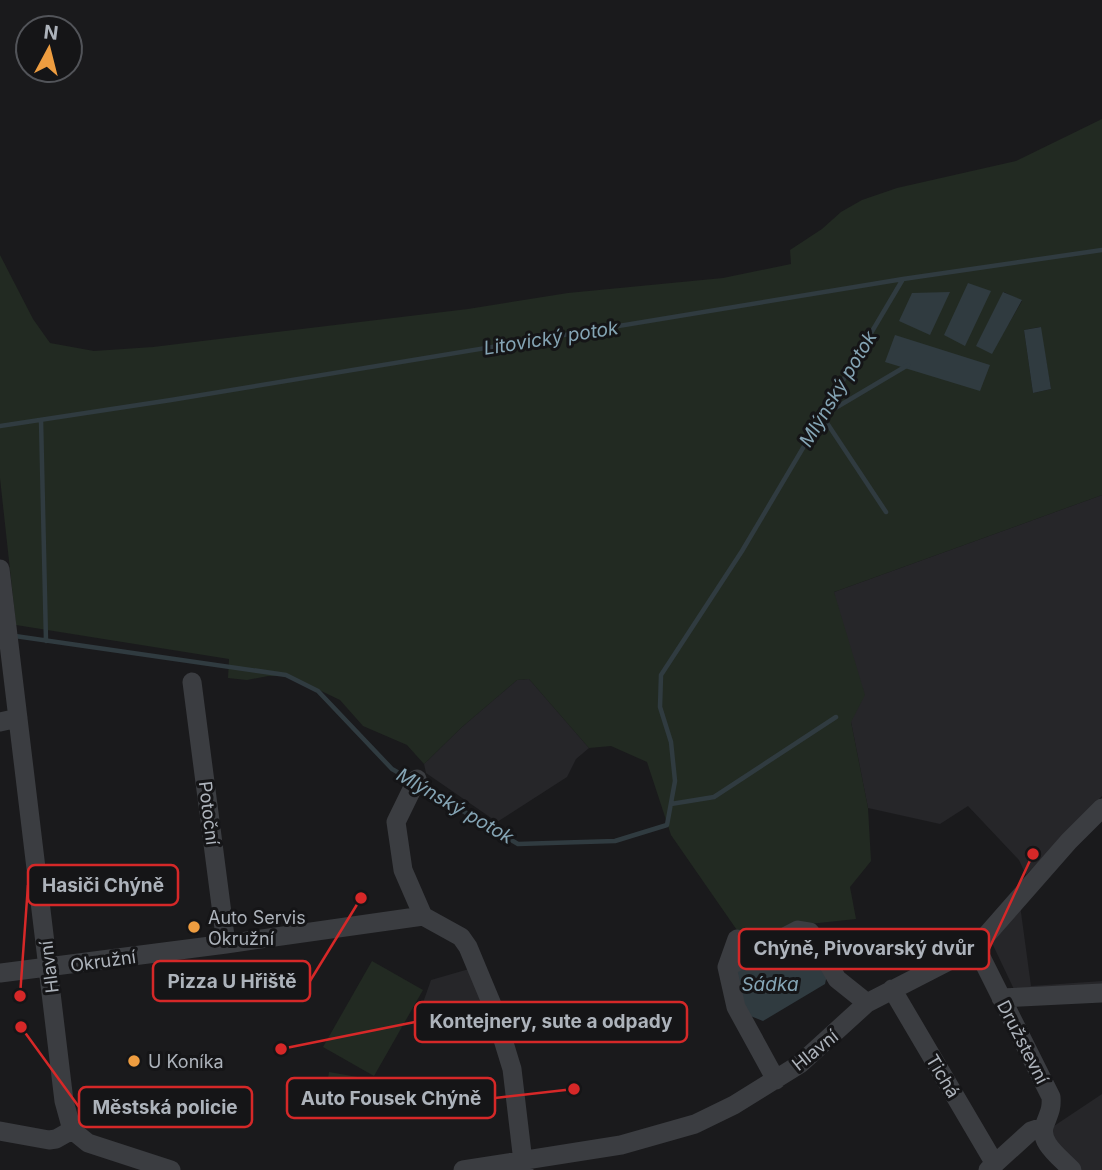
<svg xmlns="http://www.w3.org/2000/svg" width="1102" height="1170" viewBox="0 0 1102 1170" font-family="Inter,sans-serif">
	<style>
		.built { fill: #262629 }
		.green { fill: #222a22; fill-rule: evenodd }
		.water { fill: #303b40 }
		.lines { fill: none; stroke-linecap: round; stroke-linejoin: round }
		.stream { stroke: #303b40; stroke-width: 4.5 }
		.minor { stroke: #3b3d41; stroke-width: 19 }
		.poi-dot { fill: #ee9d40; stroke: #151517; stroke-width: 2.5 }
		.labels { text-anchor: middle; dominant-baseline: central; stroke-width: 6; stroke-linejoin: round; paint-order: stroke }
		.street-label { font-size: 18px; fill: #adb3bb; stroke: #151517 }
		.poi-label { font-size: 18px; fill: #adb3bb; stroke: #151517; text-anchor: start }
		.water-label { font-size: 19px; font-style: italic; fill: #85a5b5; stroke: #151517 }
		.leader { fill: none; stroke: #d62828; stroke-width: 2.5 }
		.callout-dot { fill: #d62828; stroke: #151517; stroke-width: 2.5 }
		.callout { fill: #151517; stroke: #d62828; stroke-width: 2.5 }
		.callout-label { font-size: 19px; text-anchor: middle; font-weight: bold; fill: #adb3bb }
	</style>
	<rect width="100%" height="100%" fill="#1a1a1c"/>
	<path class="built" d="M1102 495V796L1026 875 1019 860 968 806 940 824 868 808 851 722 834 592Z
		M529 679 589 748 576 759 567 777 497 822 426 773 424 764 462 727 517 680Z
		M1020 905 1031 986 1102 981V999L1021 1004 992 943Z
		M469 969 484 1000 473 1005 465 1023 446 1029 418 1017 431 980Z
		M1102 1094V1170H1078L1051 1140V1128Z"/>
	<path class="green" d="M1102 119V495L834 592 865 695 851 722 868 808 871 861 850 887 856 919 809 924 748 946 671 835 647 762 611 746 589 748 529 679 517 680 462 727 424 764 407 745 363 726 340 700 290 676H268L247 680 228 678 229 659 16 625 0 478V255L33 319 50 343 94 351 153 347 468 309 568 293 723 278 791 264 790 250 822 229 841 212 862 200 897 188 1016 161ZM1004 292 1022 301 991 354ZM1040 327 1051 389 1033 393 1024 330Z
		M372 961 423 990 374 1076 323 1047Z
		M329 1072 369 1079 365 1098 326 1091Z"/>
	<path class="water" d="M968 283 991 291 965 346 944 335Z
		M950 292 930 335 899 321 912 293Z
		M1003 292 1022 300 992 354 976 346Z
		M1041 327 1051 389 1033 393 1024 330Z
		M895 335 990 365 980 391 885 362Z
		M800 938 810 941 827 975 825 984 763 1021 748 1015 734 975 741 967Z"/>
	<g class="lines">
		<path class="stream" d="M828 408 832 410 908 365
			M823 417 886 512
			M41 420 46 641
			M0 426 171 400 903 279 1102 250
			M15 636 286 675 318 691 392 769 411 780
			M421 786 518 844 615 841 667 825 675 781 671 742 660 707 661 675 742 551 903 279
			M671 804 714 797 836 717"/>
		<path class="minor" d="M0 569 64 1101 72 1130 88 1143 171 1170
			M192 682 226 944
			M0 722 18 718
			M417 779 396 822 403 870 423 916
			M737 939 727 967 736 1007 776 1080
			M976 947 1051 1097C1052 1109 1049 1113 1045 1124 1037 1142 1061 1158 1072 1170
			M727 967 798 930 810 932 837 979 867 1003
			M0 973 226 944 423 916 461 937 468 947 493 1007 512 1069 524 1170
			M892 989 995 1164
			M1001 998 1102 993
			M0 1131 49 1140 56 1139 72 1130
			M463 1170 621 1145 695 1124 734 1105 800 1064 867 1003 976 947 1069 841 1102 808
			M988 1170 1031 1131 1043 1127"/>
	</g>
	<g class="poi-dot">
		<circle cx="194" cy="927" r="7"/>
		<circle cx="134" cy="1061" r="7"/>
	</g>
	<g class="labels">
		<g class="street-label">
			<text transform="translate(209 813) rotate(83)">Potoční</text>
			<text transform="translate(103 961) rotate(-8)">Okružní</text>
			<text transform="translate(49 967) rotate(-97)">Hlavní</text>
			<text transform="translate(1023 1042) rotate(63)">Družstevní</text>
			<text transform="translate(815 1050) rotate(-39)">Hlavní</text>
			<text transform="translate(943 1076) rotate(59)">Tichá</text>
		</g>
		<g class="poi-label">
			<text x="208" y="917">Auto Servis<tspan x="208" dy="21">Okružní</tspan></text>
			<text x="148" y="1061">U Koníka</text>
		</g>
		<g class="water-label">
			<text transform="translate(551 338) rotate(-9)">Litovický potok</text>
			<text transform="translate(838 389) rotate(-59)">Mlýnský potok</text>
			<text transform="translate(455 806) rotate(30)">Mlýnský potok</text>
			<text x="770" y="984">Sádka</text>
		</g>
	</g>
	<path class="leader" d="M20 996L28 885M1033 854L989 949M361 898L310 981M281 1049L415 1022M574 1089L495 1098M21 1027L79 1107"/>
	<g class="callout-dot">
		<circle cx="20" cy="996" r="7"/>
		<circle cx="1033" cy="854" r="7"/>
		<circle cx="361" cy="898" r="7"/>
		<circle cx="281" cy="1049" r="7"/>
		<circle cx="574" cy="1089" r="7"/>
		<circle cx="21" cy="1027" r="7"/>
	</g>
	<g class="callout">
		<rect x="28" y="865" width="150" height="40" rx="7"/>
		<rect x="739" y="929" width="250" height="40" rx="7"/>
		<rect x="153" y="961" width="157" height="40" rx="7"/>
		<rect x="415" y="1002" width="272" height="40" rx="7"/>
		<rect x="287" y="1078" width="208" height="40" rx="7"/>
		<rect x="79" y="1087" width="173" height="40" rx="7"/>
	</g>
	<g class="callout-label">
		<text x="103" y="892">Hasiči Chýně</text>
		<text x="864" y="955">Chýně, Pivovarský dvůr</text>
		<text x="232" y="988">Pizza U Hřiště</text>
		<text x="551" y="1028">Kontejnery, sute a odpady</text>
		<text x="391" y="1105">Auto Fousek Chýně</text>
		<text x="165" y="1114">Městská policie</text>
	</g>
	<g transform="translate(49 49) rotate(7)"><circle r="33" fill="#151517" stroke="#525459" stroke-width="2"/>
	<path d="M0-5L12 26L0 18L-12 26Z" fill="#ee9d40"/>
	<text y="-10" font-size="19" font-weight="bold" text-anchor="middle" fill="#adb3bb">N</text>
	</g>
</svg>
